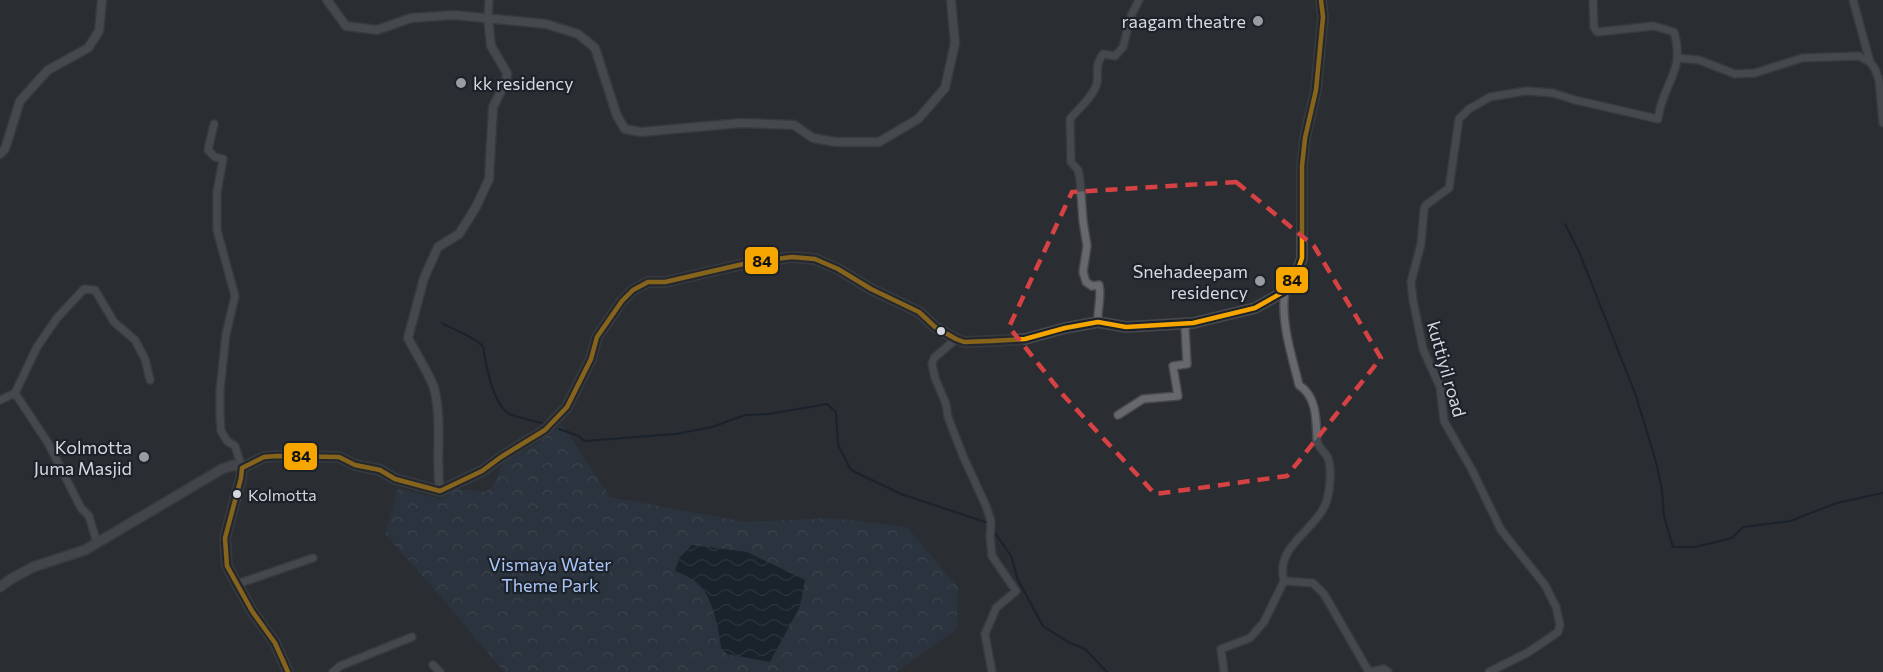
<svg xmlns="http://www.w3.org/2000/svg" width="1883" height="672" viewBox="0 0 1883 672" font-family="Commissioner,sans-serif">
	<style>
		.park { fill: url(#park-crowns) }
		.water { fill: url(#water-waves) }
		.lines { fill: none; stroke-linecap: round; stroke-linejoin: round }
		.stream { stroke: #081427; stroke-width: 2 }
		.minor-casing { stroke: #46484c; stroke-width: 10 }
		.tertiary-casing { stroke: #46484c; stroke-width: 11 }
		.secondary-casing { stroke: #46484c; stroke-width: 12 }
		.minor { stroke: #66686d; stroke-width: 7 }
		.tertiary { stroke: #66686d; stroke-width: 8 }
		.secondary { stroke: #5f6367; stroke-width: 9 }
		.bus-1-casing { stroke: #1d222a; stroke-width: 9 }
		.bus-1 { stroke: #f7a600; stroke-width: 4.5 }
		.marked { fill: none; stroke: #d64243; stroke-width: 4.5; stroke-dasharray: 12 8; stroke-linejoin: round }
		.poi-dot { fill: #999ca1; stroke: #1d222a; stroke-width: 2 }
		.bus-dot { fill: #d5d8de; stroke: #1d222a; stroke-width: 2 }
		.labels { text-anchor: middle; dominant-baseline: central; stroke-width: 4.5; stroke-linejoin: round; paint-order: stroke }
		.bus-label { font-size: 16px; fill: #d5d8de; stroke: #1d222a; text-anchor: start }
		.poi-label { font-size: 18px; fill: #d5d8de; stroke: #1d222a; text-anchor: end }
		.street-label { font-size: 18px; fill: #d5d8de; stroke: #1d222a }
		.park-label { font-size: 18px; fill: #a8c7f7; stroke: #1d222a }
		.line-badge { stroke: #1d222a; stroke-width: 2 }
		.pale-badge-label { font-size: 16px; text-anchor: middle; font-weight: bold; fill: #111 }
	</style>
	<defs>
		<pattern id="park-crowns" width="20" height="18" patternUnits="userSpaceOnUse" patternTransform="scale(1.5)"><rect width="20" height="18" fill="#2e3b4f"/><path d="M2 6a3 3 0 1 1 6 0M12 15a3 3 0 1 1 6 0" fill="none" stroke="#4b5768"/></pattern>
		<pattern id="water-waves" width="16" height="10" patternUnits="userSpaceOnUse" patternTransform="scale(1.5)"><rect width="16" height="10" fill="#081427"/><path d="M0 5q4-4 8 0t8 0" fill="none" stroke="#2b3546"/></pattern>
	</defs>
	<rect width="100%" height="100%" fill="#2a2d31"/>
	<path class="park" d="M562 424 610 497 746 522 832 518 907 527 958 587 957 629 896 672H504L433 588 385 534 398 488 439 499 455 489C491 490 488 502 503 462L535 445Z"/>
	<path class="water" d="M692 545 747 552 805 580 800 606 770 662 727 654 721 648C719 629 714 605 703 589 696 580 685 575 675 571L679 558Z"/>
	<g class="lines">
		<path class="stream" d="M1565 224 1580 254 1636 396 1656 462 1662 490 1664 516 1673 547H1695L1732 538 1743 527 1790 521 1837 503 1883 493
			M442 323C458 332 469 334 483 346 485 363 493 403 508 413 513 417 537 421 545 424
			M559 429 579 436 584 441 676 434 712 427 745 415 769 414 827 404 836 412 838 445 851 470 901 494 985 522
			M995 533 1011 556 1018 580 1043 626 1068 642 1085 649 1107 672"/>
		<g class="minor-casing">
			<path id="minor" d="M1853 0 1870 62
				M488 17 489 0
				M1677 58 1699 60 1735 74 1755 73 1802 58 1859 56 1870 62 1875 69 1879 80 1883 123
				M214 124 208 150 215 157 223 159 217 192V230L235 296 226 334 220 390V416L221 431 227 441 235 446 242 468
				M1285 291C1280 321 1292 356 1299 385 1317 397 1316 419 1317 439 1317 448 1325 451 1328 458 1332 469 1330 489 1327 500 1318 530 1274 545 1284 581L1313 583 1324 594 1369 672
				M1098 322C1097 308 1102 298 1099 285L1092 286 1086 282 1083 272 1087 246 1083 221 1080 180 1078 170 1071 162 1070 119C1078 109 1094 96 1097 83 1099 70 1094 67 1103 54L1115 56 1123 47 1131 16 1139 0
				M956 339 934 358 932 364 935 378 946 404 948 417 963 456 986 506 991 521 990 537 992 556 1016 591 996 608 985 634 992 672
				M0 400 15 393
				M1118 415 1143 399 1178 396 1173 366 1187 364 1185 327 1190 324
				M97 543 89 516 81 508 48 443 15 393 37 347 57 318 84 289 95 290 114 322 135 340 145 359 150 380
				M237 584 313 558
				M433 665 440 672
				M333 672 340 666 412 637
				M1224 672 1221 649 1250 638 1264 622 1284 581
				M1370 672 1384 669 1388 672
				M1489 672 1527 653 1545 641 1558 632 1560 625 1556 607 1545 585 1501 530 1472 470 1444 421 1440 387 1423 349 1413 300 1411 282 1421 244 1424 209 1426 205 1449 188 1459 119 1469 109 1490 97 1526 91 1553 93 1575 100 1658 119C1662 84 1686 72 1674 32L1654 26 1597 32 1594 27 1593 0"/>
		</g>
		<g class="tertiary-casing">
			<path id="tertiary" d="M327 0 346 26 377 30 411 18 454 15 546 24 578 34 595 48 617 116 625 129 641 132 741 123 794 125 813 138 836 142H879L918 119 945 88 955 43 951 0
				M0 154 5 149 20 101 48 70 88 48 99 31 102 0
				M440 491C435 457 443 422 434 388 430 375 415 352 408 338L424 278 438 247 459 234 476 207 489 179 493 107 506 81 507 73 491 46 488 17"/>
		</g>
		<g class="secondary-casing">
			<path id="secondary" d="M0 587 11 579 33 567 85 550 222 469 234 465 242 468
				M288 672 275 643 252 611 227 566 225 538 241 478 242 468 264 457 277 456 339 457 355 465 380 470 395 479 440 491 482 471 501 457 545 430 567 407 591 359 597 337 622 301 633 290 648 282H665L752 262 792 257 815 259 838 269 871 289 919 312 935 327 956 339 964 342 991 341 1025 339 1065 328 1098 322 1126 327 1193 323 1255 308 1285 291 1297 272 1302 258V166L1305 138 1316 90 1323 17 1321 0"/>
		</g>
		<use href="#minor" class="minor"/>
		<use href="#tertiary" class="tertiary"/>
		<use href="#secondary" class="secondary"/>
		<g class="bus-1-casing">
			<path id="bus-1" d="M288 672 275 643 252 611 227 566 225 538 241 478 242 468 264 457 277 456 339 457 355 465 380 470 395 479 440 491 482 471 501 457 545 430 567 407 591 359 597 337 622 301 633 290 648 282H665L752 262 792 257 815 259 838 269 871 289 919 312 935 327 956 339 964 342 991 341 1025 339 1065 328 1098 322 1126 327 1193 323 1255 308 1285 291 1297 272 1302 258V166L1305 138 1316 90 1323 17 1321 0"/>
		</g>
		<use href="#bus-1" class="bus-1"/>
	</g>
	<path d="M0 0H1883V672H0ZM1236 182 1314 246 1381 358 1287 476 1155 494 1064 396 1009 327 1072 192Z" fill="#2a2d31" fill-opacity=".55" fill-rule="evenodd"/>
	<path class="marked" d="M1236 182 1314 246 1381 358 1287 476 1155 494 1064 396 1009 327 1072 192Z"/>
	<g class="poi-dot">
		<circle cx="1258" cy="21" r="6"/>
		<circle cx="461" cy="83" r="6"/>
		<circle cx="1260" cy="281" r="6"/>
		<circle cx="144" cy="457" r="6"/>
	</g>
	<g class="bus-dot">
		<circle cx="941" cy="331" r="5"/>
		<circle cx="237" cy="494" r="5"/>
	</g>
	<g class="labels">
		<g class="bus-label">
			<text x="248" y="494">Kolmotta</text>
		</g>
		<g class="poi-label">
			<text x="1246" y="21">raagam theatre</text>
			<text x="473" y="83" text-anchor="start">kk residency</text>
			<text x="1248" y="271">Snehadeepam<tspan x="1248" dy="21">residency</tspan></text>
			<text x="132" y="447">Kolmotta<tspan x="132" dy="21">Juma Masjid</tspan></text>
		</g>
		<g class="street-label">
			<text transform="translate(1447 369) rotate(74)">kuttiyil road</text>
		</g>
		<g class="park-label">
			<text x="550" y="564">Vismaya Water<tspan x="550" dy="21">Theme Park</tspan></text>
		</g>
	</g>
	<g class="line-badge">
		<rect x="744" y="246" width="35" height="29" rx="6" fill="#f7a600"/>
		<rect x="1275" y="266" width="34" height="28" rx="6" fill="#f7a600"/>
		<rect x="283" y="442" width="35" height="29" rx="6" fill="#f7a600"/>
	</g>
	<g class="pale-badge-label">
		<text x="762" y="267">84</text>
		<text x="1292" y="286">84</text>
		<text x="301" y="462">84</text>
	</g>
</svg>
